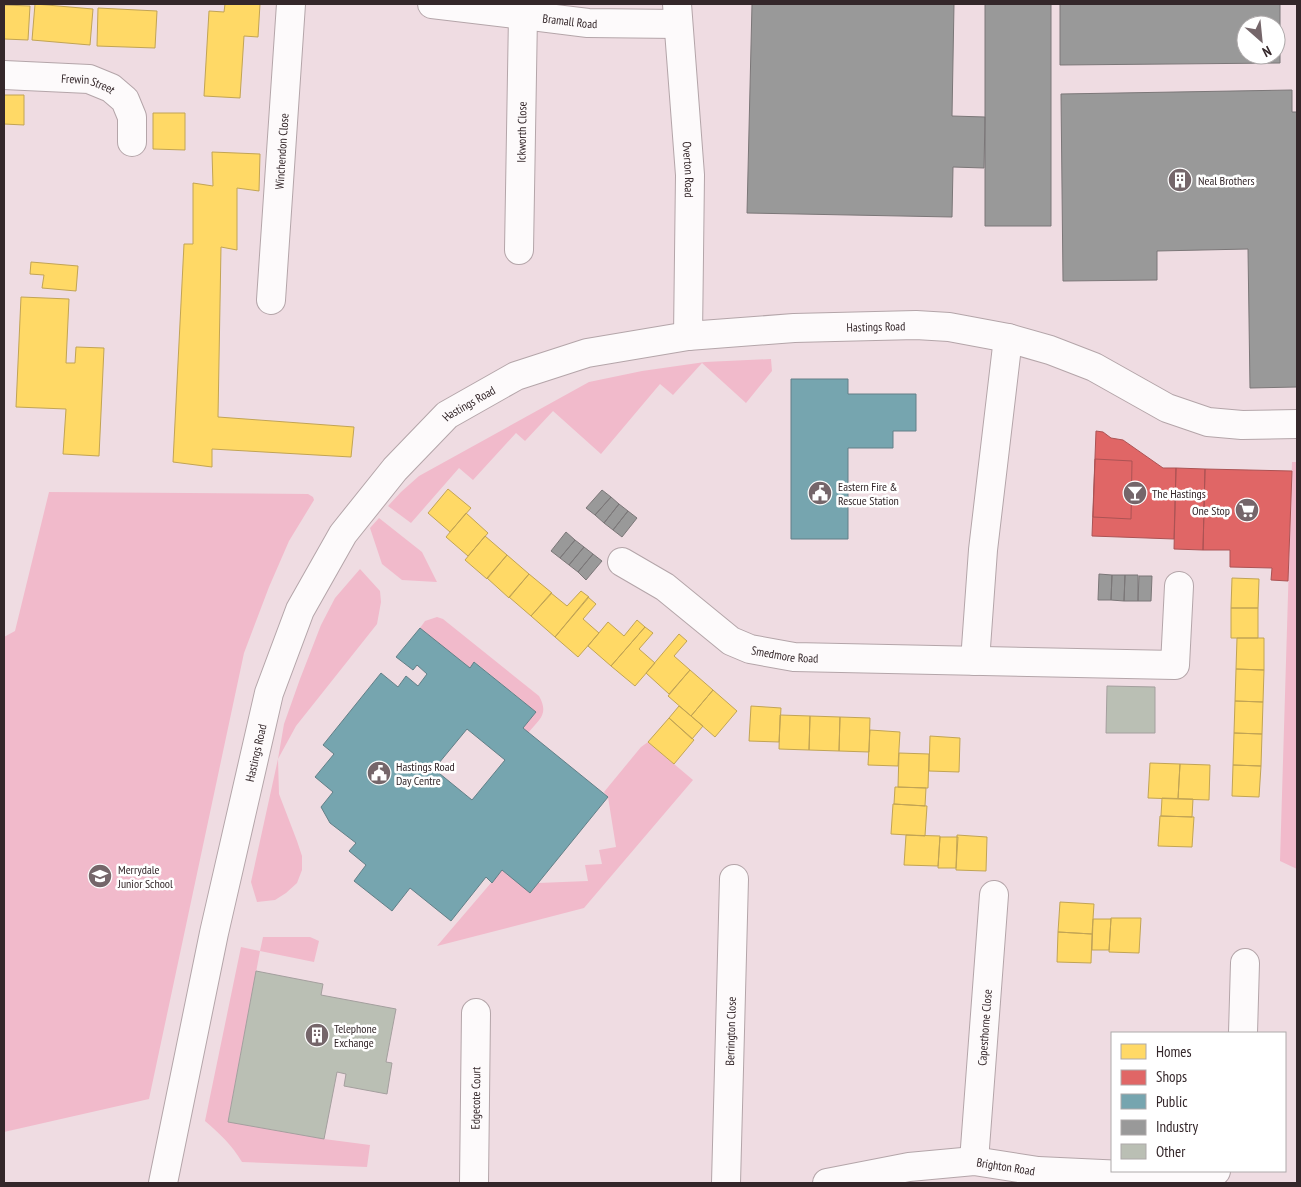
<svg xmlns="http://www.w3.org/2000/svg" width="1301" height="1187" viewBox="0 0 1301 1187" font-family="'PT Sans Narrow',sans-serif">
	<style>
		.green { fill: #f1bacb }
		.homes { fill: #ffd966; stroke: #c2a454 }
		.shops { fill: #e06666; stroke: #ac5354 }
		.public { fill: #76a5af; stroke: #627f87; fill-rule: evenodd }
		.industry { fill: #999; stroke: #7b7778; fill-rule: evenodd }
		.building { fill: #babfb4; stroke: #a49f9e }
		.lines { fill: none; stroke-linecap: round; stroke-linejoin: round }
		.minor-casing { stroke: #b4a5a9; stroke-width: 30 }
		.tertiary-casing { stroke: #b4a5a9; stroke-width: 30 }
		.minor { stroke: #fdfafb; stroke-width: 28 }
		.tertiary { stroke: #fdfafb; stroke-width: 28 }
		.labels { text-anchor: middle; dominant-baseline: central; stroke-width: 5; stroke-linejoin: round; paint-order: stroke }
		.street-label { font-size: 12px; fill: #34272a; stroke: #fff }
		.poi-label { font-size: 12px; fill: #34272a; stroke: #fff; text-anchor: start }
	</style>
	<rect width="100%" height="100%" fill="#efdce2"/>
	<path class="green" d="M771 359 772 371 746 403 702 363 673 395 660 384 601 454 553 411 525 441 516 433 473 480 459 468 411 523 388 506 401 492 419 476 589 382 642 371 705 362Z
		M1292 462H1297V869L1280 861Z
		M49 492 308 494 313 497 314 500 289 541 269 587 244 653 149 1099 4 1132V637L15 631Z
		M379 518 422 552 437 582 402 580 382 564 370 528Z
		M360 569 380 591 381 602 377 624 296 726 278 759 279 794 297 841 302 856V870L297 883 286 893 275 900 257 902 251 882 278 759 284 724 300 679 321 625 335 598Z
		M437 617 443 619 539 696C549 714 540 719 528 733L523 728 536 712 475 662 470 668 420 628 425 621Z
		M648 742 693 780 584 908 437 946 502 870 538 883 588 881 585 865 602 864 599 850 616 847 608 797 604 792 641 747Z
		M263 937H310L319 941 314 962 260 951 228 1121 324 1139 370 1145 367 1167 242 1162C232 1145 220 1134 205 1121L241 947 260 951Z"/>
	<path class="homes" d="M35 4 93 9 90 45 32 40Z
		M225 4H260L258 37 244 36 240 98 204 96 209 11 224 12Z
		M4 5 30 6 28 40 4 39Z
		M98 8 157 11 155 48 97 46Z
		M4 95H24V125L4 124Z
		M153 113H185V150L153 149Z
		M212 152 260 154 259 191 237 188V250L221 247 218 417 354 427 351 457 212 449V467L173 462 184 244H193V183L213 186Z
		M31 262 78 266 76 291 42 288 44 275 30 274Z
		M21 297 69 299 66 363H75L76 347 104 348 99 456 63 454 66 409 16 407Z
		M448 489 471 508 450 532 428 513Z
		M466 513 488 533 468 556 446 537Z
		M485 536 507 555 487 579 465 560Z
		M507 555 529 574 509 598 487 578Z
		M529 574 552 593 531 616 509 597Z
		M1232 578 1259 579 1258 608H1231Z
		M581 591 589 597 555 637 531 616 551 593 567 606Z
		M588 597 596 604 583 619 599 633 578 657 555 637Z
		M1231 608H1258V638H1231Z
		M637 620 645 627 611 666 588 646 608 622 624 636Z
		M645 627 653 633 639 649 655 663 635 686 611 666Z
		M679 634 687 641 674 656 690 670 669 694 646 673Z
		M1237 638H1264V670L1236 669Z
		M1236 669 1264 670 1263 702 1235 701Z
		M690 670 713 690 691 716 668 696Z
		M713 690 737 711 715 737 691 716Z
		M1235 701 1263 702 1262 734 1234 733Z
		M679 706 703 726 692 739 669 718Z
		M751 706 781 708 779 742 749 741Z
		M780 715 810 716 809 750 779 749Z
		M810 716 840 717 839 751 809 750Z
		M840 717 870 718 869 752 839 751Z
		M669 718 694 740 674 764 648 742Z
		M870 730 900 732 898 766 868 765Z
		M1234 733 1262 734 1261 766 1233 765Z
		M930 736 960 738 959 772 929 771Z
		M899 753 929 754 928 788 898 787Z
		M1150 763 1180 764 1178 799 1148 798Z
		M1180 764 1210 765 1209 800 1178 799Z
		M1233 765 1261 766 1259 797 1232 796Z
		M895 787 926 788 925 806 894 804Z
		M1162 798 1193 799 1192 817 1161 816Z
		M893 804 927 806 925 836 891 834Z
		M1160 816 1194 817 1192 847 1158 846Z
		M906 835 940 836 938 866 904 865Z
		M957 835 987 837 986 871 956 870Z
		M940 837H958L956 868H938Z
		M1060 902 1094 904 1092 934 1058 932Z
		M1111 918H1141L1139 953 1109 952Z
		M1093 919H1111L1109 950H1092Z
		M1058 932 1092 934 1091 963 1057 962Z"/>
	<path class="shops" d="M1096 431 1103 432 1111 438 1123 440 1163 468H1176L1174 539 1092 536Z
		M1095 459 1132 461 1131 519 1093 517Z
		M1176 468 1205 469 1203 550 1174 549Z
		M1205 469 1292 471 1288 581 1271 580 1272 568 1230 567V550H1203Z"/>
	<path class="public" d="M791 379H848V394H916V431H893V448H848V539H791Z
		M420 628 470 668 474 662 536 712 523 728 608 797 530 893 502 870 492 883 486 877 451 921 410 888 392 911 354 881 366 865 349 851 356 843 330 823 321 807 333 792 315 777 334 754 323 745 381 673 398 687 406 676 418 686 427 674 417 665 413 670 396 657ZM467 729 505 760 472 800 434 769Z"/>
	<path class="industry" d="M752 4H954L952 116 985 117 984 168 953 167 952 217 747 213Z
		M985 4H1051V226H985Z
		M1060 4H1280V63L1060 65ZM1246 25H1276V55H1246Z
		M1292 90V112H1297V387L1250 388 1248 249 1157 251V280L1063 281 1061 94Z
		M602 490 611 497 595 515 586 508Z
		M611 497 619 504 604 523 595 515Z
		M619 504 628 511 613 530 604 523Z
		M628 511 637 518 622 537 613 530Z
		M566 532 575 540 560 558 551 551Z
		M575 540 584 547 569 565 560 558Z
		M584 547 593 554 578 572 569 565Z
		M593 554 602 561 586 580 578 572Z
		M1099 574 1112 575 1111 600H1098Z
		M1112 575H1125L1124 601 1111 600Z
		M1125 575H1138V601H1124Z
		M1139 576H1152L1151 601H1138Z"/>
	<path class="building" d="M1107 686 1155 687V733H1106Z
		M256 971 323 984 321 995 396 1009 386 1062 392 1063 387 1094 344 1086 346 1074 337 1072 324 1139 228 1122Z"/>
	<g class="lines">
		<g class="minor-casing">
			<g id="minor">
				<path id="s1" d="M432 4 588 23 678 24"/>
				<path id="s2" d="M677 4 690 175 688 336"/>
				<path id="s3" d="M4 75 89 79 111 88 125 100 132 117V142"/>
				<path id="s4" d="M519 250 523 15"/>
				<path id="s5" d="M271 300 291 4"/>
				<path id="s6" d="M622 562 665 587 731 641 750 649 794 657 1175 665 1179 586"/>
				<path d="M975 661 983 550 1008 338"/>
				<path d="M1243 1033 1245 963"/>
				<path id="s7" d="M974 1161 994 895"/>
				<path id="s8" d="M474 1183 476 1013"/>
				<path id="s9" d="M726 1183 734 879"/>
				<path id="s10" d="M827 1183 909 1167 974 1161 1038 1171 1188 1178 1213 1173 1216 1171"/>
			</g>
		</g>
		<g class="tertiary-casing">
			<g id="tertiary">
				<path id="s11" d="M163 1183 214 933 269 693 300 610 343 534 395 469 447 415 516 376 587 353 688 336 794 328 916 325 949 327 1008 338 1050 350 1094 367 1167 408 1208 422 1242 425 1297 424"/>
			</g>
		</g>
		<use href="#minor" class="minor"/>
		<use href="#tertiary" class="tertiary"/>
	</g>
	<defs>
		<g id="building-disc" transform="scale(1.25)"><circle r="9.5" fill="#75666a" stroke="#fff"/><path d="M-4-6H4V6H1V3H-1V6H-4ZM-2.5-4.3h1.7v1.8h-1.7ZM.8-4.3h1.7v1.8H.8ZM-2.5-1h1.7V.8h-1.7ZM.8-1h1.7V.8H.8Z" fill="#fff"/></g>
		<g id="civic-disc" transform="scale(1.25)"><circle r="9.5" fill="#75666a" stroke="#fff"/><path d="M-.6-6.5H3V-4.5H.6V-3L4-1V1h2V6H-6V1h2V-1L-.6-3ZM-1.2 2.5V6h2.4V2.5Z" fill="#fff"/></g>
		<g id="bar-disc" transform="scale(1.25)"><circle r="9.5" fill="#75666a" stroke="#fff"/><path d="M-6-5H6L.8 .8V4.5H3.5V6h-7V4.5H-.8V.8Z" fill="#fff"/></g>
		<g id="supermarket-disc" transform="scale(1.25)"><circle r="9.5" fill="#75666a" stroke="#fff"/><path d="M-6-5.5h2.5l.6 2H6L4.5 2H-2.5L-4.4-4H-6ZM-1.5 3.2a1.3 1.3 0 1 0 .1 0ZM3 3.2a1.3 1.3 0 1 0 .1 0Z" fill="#fff"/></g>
		<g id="school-disc" transform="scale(1.25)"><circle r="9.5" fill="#75666a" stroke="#fff"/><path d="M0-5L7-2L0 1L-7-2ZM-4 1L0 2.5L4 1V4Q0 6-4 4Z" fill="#fff"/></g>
	</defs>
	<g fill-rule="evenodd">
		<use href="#building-disc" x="1180" y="180"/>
		<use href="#civic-disc" x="820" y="493"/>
		<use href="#bar-disc" x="1135" y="493"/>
		<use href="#supermarket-disc" x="1247" y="510"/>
		<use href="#civic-disc" x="379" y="773"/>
		<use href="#school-disc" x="100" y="876"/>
		<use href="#building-disc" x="317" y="1035"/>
	</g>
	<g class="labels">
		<g class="street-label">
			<text stroke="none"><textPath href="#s1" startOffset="139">Bramall Road</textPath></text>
			<text stroke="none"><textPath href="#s3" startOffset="85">Frewin Street</textPath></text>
			<text stroke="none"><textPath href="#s4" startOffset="118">Ickworth Close</textPath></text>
			<text stroke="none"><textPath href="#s5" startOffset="149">Winchendon Close</textPath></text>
			<text stroke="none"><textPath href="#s2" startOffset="166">Overton Road</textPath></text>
			<text stroke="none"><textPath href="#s11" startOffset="1280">Hastings Road</textPath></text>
			<text stroke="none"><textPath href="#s11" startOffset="860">Hastings Road</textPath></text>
			<text stroke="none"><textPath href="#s6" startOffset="191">Smedmore Road</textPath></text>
			<text stroke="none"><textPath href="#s11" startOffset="440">Hastings Road</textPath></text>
			<text stroke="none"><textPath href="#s7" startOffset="134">Capesthorne Close</textPath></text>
			<text stroke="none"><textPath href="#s9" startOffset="152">Berrington Close</textPath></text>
			<text stroke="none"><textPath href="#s8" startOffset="85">Edgecote Court</textPath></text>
			<text stroke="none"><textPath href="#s10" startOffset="181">Brighton Road</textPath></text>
		</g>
		<g class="poi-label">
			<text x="1198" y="180">Neal Brothers</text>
			<text x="838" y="486">Eastern Fire &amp;<tspan x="838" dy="14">Rescue Station</tspan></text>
			<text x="1152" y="493">The Hastings</text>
			<text x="1230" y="510" text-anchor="end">One Stop</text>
			<text x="396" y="766">Hastings Road<tspan x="396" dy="14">Day Centre</tspan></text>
			<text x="118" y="869">Merrydale<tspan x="118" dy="14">Junior School</tspan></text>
			<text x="334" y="1028">Telephone<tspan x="334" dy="14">Exchange</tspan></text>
		</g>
	</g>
	<rect width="1301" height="1187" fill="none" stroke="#34272a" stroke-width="10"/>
	<rect x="1111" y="1032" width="175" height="140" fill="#ffffff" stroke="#aea9aa"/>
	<rect x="1121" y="1044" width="25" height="15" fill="#ffd966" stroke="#aea9aa"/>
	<text x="1156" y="1057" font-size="15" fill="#34272a">Homes</text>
	<rect x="1121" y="1070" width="25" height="15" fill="#e06666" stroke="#aea9aa"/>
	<text x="1156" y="1082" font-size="15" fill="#34272a">Shops</text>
	<rect x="1121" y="1094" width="25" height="15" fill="#76a5af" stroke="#aea9aa"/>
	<text x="1156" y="1107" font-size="15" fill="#34272a">Public</text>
	<rect x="1121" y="1120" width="25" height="15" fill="#999999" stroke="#aea9aa"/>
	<text x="1156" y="1132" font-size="15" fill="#34272a">Industry</text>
	<rect x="1121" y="1144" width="25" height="15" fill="#babfb4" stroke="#aea9aa"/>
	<text x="1156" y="1157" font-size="15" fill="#34272a">Other</text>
	<g transform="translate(1261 40) rotate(153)"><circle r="24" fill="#ffffff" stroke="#aea9aa"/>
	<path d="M0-4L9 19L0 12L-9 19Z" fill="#75666a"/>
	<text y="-8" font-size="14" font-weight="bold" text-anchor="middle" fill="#34272a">N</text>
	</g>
</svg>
